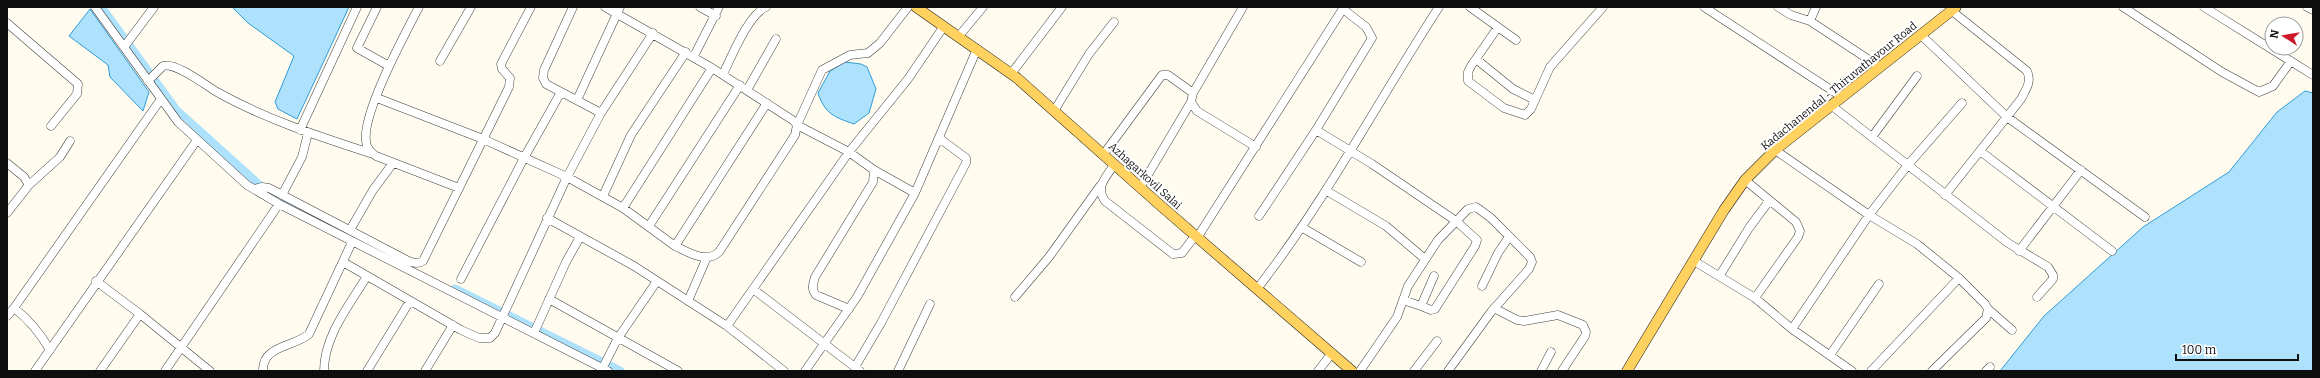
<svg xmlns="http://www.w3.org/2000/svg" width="2320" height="378" viewBox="0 0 2320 378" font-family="Bitter,serif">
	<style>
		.water { fill: #aee2fc; stroke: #2f9cda }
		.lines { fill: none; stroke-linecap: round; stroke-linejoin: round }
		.canal { stroke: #aee2fc; stroke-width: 9 }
		.minor-casing { stroke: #414141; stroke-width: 9 }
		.major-casing { stroke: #1f1f1f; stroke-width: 11 }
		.minor { stroke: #fff; stroke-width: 8 }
		.major { stroke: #ffd15f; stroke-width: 10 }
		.labels { text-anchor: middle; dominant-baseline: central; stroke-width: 4; stroke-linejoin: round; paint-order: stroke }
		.street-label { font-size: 11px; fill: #0e0e0e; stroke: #fff }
	</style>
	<rect width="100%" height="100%" fill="#fffbef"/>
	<path class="water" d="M232 7H349L297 119 278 109 275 102 294 56 248 23Z
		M90 9 149 92 143 111 110 77 108 65 69 36Z
		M845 62 861 64 867 67 876 89 869 113 854 124C834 117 825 114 818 93L830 71Z
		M2305 91 2313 93V371H2000L2044 316 2143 227 2229 172 2277 112Z"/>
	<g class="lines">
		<path class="canal" d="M101 7 176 110 268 193 385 253
			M455 289 620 371"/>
		<g class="minor-casing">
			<path id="minor" d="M95 7 178 122 247 185 279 204 608 371
				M377 7 357 48 389 66
				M419 7C405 34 362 113 366 141 366 148 370 152 376 156L459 188
				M573 7 544 70 543 78 546 84 601 113
				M605 7 712 68 794 121 797 125 795 135 719 252C706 264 688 252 675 246
				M700 7 716 16
				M1243 7 1193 93 1191 102 1197 111 1256 147
				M1470 7 1516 40
				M1704 7 1842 97
				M1778 7 1791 15 1810 21 1880 67
				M2123 7 2222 72 2259 92 2273 86 2291 61
				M2204 7 2313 75
				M2307 7 2313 10
				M1810 21 1816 7
				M7 23 78 84 77 94 51 126
				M1498 27 1471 66 1468 72V81L1504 108 1525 115 1531 109 1550 67 1603 7
				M1921 35 2007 117 2145 217
				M959 36 983 7
				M124 47 154 7
				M694 56 719 7
				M1476 59 1513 89 1535 100
				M440 61 471 7
				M723 74C732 56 748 15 766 7
				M1011 74 1062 7
				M148 81 163 66C176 62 205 85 217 92 265 119 318 136 370 153
				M747 90 776 39
				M377 98 483 139 567 177 601 113 653 33
				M577 100 620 7
				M1832 106 2008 243 2048 267 2053 275V279L2037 297
				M1054 111 1089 54 1114 22
				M300 130 357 7
				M1316 130 1372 164 1456 221 1477 240 1475 246 1435 309 1431 310 1421 306
				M1872 137 1917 76
				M1775 150 1869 215 1917 244 1959 278 1985 304 1988 309 1986 318 1932 371
				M1980 151 2112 251
				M1103 155 1162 75H1168L1193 93
				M7 163 24 177 29 185 7 213
				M1114 165C1106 177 1095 187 1105 201L1173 254 1182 253 1195 236
				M874 170 915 193
				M1745 180 1796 222 1800 231 1798 237 1755 298
				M29 185 60 157 70 141
				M1140 188 1191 102
				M254 189 262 187 269 188 399 256C407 260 415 266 423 261L509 87 510 78 502 69 501 64 531 7
				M1327 191 1386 226 1425 259
				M282 195 302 157 308 133
				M1945 195 2021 99C2026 89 2032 82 2027 71L1952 11
				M603 196 631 135 686 52
				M623 208 712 68
				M1259 216 1316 130 1372 38 1366 27 1343 9
				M547 218 634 266 727 326
				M649 226 740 85
				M1303 228 1361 262
				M350 230 373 190 393 163
				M1197 238 1344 7
				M2019 251 2081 170
				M1694 261 1755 298 1792 329 1852 371
				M343 262 461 330 479 338H490L495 333 567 177 623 208 675 246 767 103
				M1720 275 1749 228 1769 201
				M461 279 524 158 561 92
				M96 281 140 314 210 371
				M1482 286 1498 253 1509 237
				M753 289 860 371
				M1257 289C1326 200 1378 101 1439 7
				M1015 297 1049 257 1100 186
				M549 299 678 371
				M1403 300 1421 306 1434 276
				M688 301 707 257
				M14 308 161 99
				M1494 308 1517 320 1524 321 1558 315 1583 325 1586 332 1585 336 1562 371
				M849 309 816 295C811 289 813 284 815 277L873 182 874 170 849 152 797 125 822 70 850 55 868 53 880 43 908 7
				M1988 309 2012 330
				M7 316 14 308C30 320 40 333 50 350
				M1792 329 1869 215 1907 166 1962 103
				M534 333 566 262 580 237
				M1830 355 1879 284
				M855 367 881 323 966 163V158L939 138
				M35 371 197 140
				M100 371 140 314
				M165 371 279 204
				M263 371C262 345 295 347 309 334L352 242
				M324 371C324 336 349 306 367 276
				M367 371 410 301
				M425 371 453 325
				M601 371 618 338 657 281
				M784 371 727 326 849 152 908 79 944 26
				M805 371 857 297 915 193 977 49
				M898 371 930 304
				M1318 371 1332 353
				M1360 371 1397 317 1408 286 1438 240 1468 209 1476 207 1491 218 1530 257 1532 262 1529 269 1491 312 1448 371
				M1414 371 1437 341
				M1541 371 1551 352
				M1871 371 1959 278
				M1986 371 1990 367"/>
		</g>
		<g class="major-casing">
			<path id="major" d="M916 7 1017 78 1161 206 1352 371
				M1627 371 1724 210 1745 180 1775 150 1956 7"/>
		</g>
		<use href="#minor" class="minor"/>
		<use href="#major" class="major"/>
	</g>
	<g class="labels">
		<g class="street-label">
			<text transform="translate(1839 86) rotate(-39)">Kadachanendal - Thiruvathavour Road</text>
			<text transform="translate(1145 176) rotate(42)">Azhagarkovil Salai</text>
		</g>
	</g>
	<rect width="2320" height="378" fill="none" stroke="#0e0e0e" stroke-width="16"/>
	<g transform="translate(2284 36) rotate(282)"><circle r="19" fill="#ffffff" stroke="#9f9f9f"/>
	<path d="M0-3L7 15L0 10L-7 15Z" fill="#cb1929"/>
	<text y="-6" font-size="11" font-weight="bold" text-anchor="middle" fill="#0e0e0e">N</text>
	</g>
	<path d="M2176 354v6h122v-6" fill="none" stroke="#0e0e0e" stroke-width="2"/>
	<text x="2182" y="354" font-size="12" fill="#0e0e0e" stroke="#ffffff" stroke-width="3" paint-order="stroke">100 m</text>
</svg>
